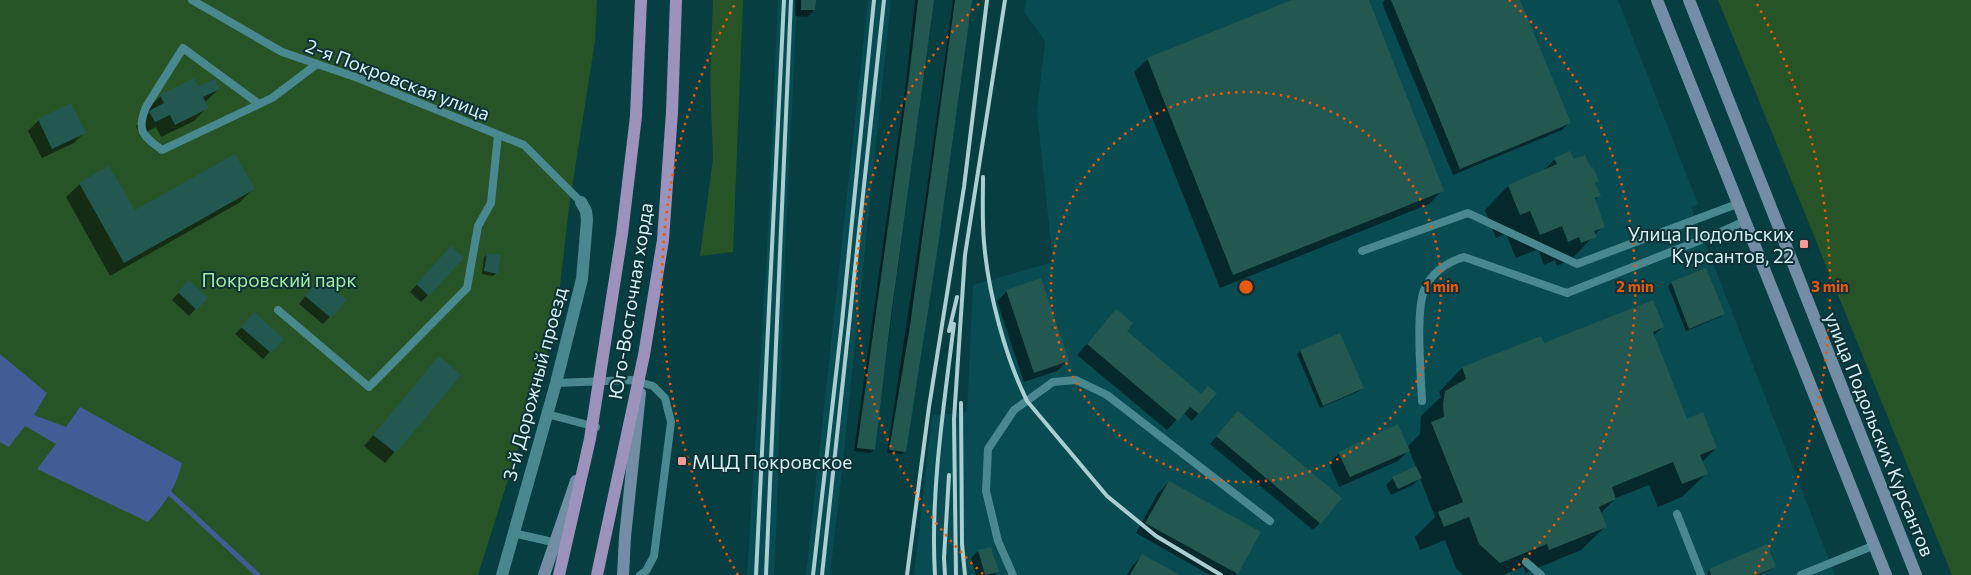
<svg xmlns="http://www.w3.org/2000/svg" width="1971" height="575" viewBox="0 0 1971 575" font-family="Commissioner,sans-serif">
	<style>
		.built { fill: #084b51 }
		.green { fill: #265426 }
		.water { fill: #425d95 }
		.shadow { fill: #0007 }
		.lines { fill: none; stroke-linecap: round; stroke-linejoin: round }
		.stream { stroke: #425d95; stroke-width: 5 }
		.building { fill: #235851 }
		.service { stroke: #49888e; stroke-width: 8 }
		.minor { stroke: #49888e; stroke-width: 12 }
		.secondary { stroke: #738da5; stroke-width: 12 }
		.primary { stroke: #9d92bc; stroke-width: 12 }
		.rail { stroke: #aaced1; stroke-width: 4 }
		.ring { fill: none; stroke: #e8590c; stroke-width: 2.5; stroke-dasharray: 2.5 5 }
		.poi-dot { fill: #f59c96; stroke: #0f3135; stroke-width: 2 }
		.labels { text-anchor: middle; dominant-baseline: central; stroke-width: 4; stroke-linejoin: round; paint-order: stroke }
		.street-label { font-size: 19px; fill: #d3f2f5; stroke: #0f3135 }
		.poi-label { font-size: 19px; fill: #d3f2f5; stroke: #0f3135; text-anchor: end }
		.park-label { font-size: 19px; fill: #a3eca1; stroke: #0f3135 }
		.centre { fill: #e8590c; stroke: #0f3135; stroke-width: 2.5 }
		.ring-label { font-size: 15px; text-anchor: middle; font-weight: bold; fill: #e8590c; stroke: #0f3135; stroke-width: 4; stroke-linejoin: round; paint-order: stroke }
	</style>
	<rect width="100%" height="100%" fill="#073e42"/>
	<path class="built" d="M778 0H797L785 255 776 536 774 575H747L767 252Z
		M868 0H891L840 489 830 575H806Z
		M1026 0H1618L1698 204 1691 207 1835 575H914L932 415 967 412 973 285 1053 262 1037 112 1045 41 1024 12Z"/>
	<path class="green" d="M0 0H597L595 41 569 207 555 330 478 575H0Z
		M713 0H743L733 252 700 256 713 159 710 79Z
		M1718 0H1971V575H1952Z"/>
	<path class="water" d="M0 354 47 393 34 415 66 427 80 407 182 463C177 486 164 505 148 522L37 469 56 444 25 426 9 447 0 442Z"/>
	<path class="shadow" d="M795 0H814V10L807 17 795 16Z
		M915 0H933L874 450 870 453 854 451 906 82Z
		M953 0H971L905 451 902 454 887 453 925 202Z
		M1295 0H1367L1443 190 1429 204 1220 288 1134 72 1148 59Z
		M1385 0H1519L1569 123 1562 130 1453 175 1382 3Z
		M198 89H219L205 102 207 107 194 121 161 137 156 127 141 135 136 126 149 113 147 109 161 96Z
		M39 120 84 133 74 143 42 158 28 131Z
		M1555 159 1573 161 1598 181 1594 184 1599 196 1595 200 1603 226 1571 260 1557 266 1555 260 1544 265 1538 249 1516 258 1506 234 1496 238 1485 210 1508 186 1542 172Z
		M80 184 134 211 253 189 239 203 110 276 66 197Z
		M488 254 497 273 493 276 482 274 484 257Z
		M445 255 428 295 421 302 410 292Z
		M1706 270 1724 314 1720 317 1686 331 1668 286 1671 283Z
		M189 282 206 298 189 316 172 300Z
		M314 286 345 300 323 324 299 304Z
		M1007 291 1067 361 1057 371 1024 382 997 301Z
		M248 321 282 339 263 359 235 334Z
		M1107 322 1125 331 1201 395 1215 393 1192 421 1183 413 1167 430 1077 355Z
		M1663 327 1653 336 1687 420 1716 448 1702 462 1706 474 1682 497 1658 507 1649 485 1616 498 1600 514 1605 527 1581 550 1526 573 1523 567 1503 575H1463L1456 568 1445 540 1420 550 1415 537 1435 517 1420 478 1413 485 1391 495 1386 485 1393 478 1416 467 1409 450 1398 461 1339 487 1329 463 1339 453 1407 447 1420 434 1421 416 1441 397 1439 392 1462 368 1543 345Z
		M1300 351 1362 388 1359 391 1320 408 1297 354Z
		M439 358 460 375 385 463 364 446Z
		M1231 420 1320 523 1313 530 1210 444Z
		M1169 482 1260 533 1235 575H1210L1136 533 1158 493Z
		M1766 546 1775 567 1771 570 1759 575H1707L1709 570Z
		M978 551 997 572 994 575H976L971 558Z
		M1143 555 1177 575H1127L1132 566Z"/>
	<g class="lines">
		<path class="stream" d="M165 489 258 575"/>
	</g>
	<path class="building" d="M801 0H816L815 10H801Z
		M918 0H934L890 324 875 450 857 448 909 77Z
		M955 0H972L938 246 906 452 889 450 910 326Z
		M1292 0H1369L1444 191 1233 275 1147 58Z
		M1391 0H1520L1571 123 1460 169Z
		M194 78 198 87 215 79 220 89 203 97 209 108 175 125 170 115 155 122 149 111 164 103 160 95Z
		M71 103 86 133 52 149 38 119Z
		M1570 151 1574 159 1585 155 1591 168 1593 167 1599 181 1595 183 1601 196 1595 198 1605 227 1594 231 1597 237 1581 243 1579 237 1568 242 1562 226 1540 235 1530 211 1520 215 1508 185 1557 164 1554 158Z
		M235 154 255 189 124 263 79 183 109 166 135 210Z
		M451 246 464 258 429 296 416 284Z
		M487 253 501 255 498 274 484 271Z
		M1706 268 1725 314 1689 329 1671 282Z
		M321 278 347 300 331 318 305 296Z
		M1041 278 1069 361 1034 373 1006 290Z
		M189 280 208 298 197 310 178 292Z
		M1653 300 1664 327 1653 332 1687 419 1703 412 1717 448 1700 455 1708 474 1682 484 1673 462 1612 487 1616 499 1599 507 1607 527 1549 550 1547 544 1500 563 1479 544 1469 517 1444 527 1438 512 1463 502 1431 422 1444 417 1443 404 1445 391 1466 379 1462 367 1541 336 1544 343Z
		M1116 309 1133 323 1127 331 1201 394 1208 386 1217 393 1199 414 1190 407 1178 421 1087 344Z
		M254 312 284 339 271 353 241 327Z
		M1340 333 1364 388 1323 406 1300 350Z
		M439 356 461 375 396 453 373 435Z
		M1238 411 1342 498 1321 524 1216 436Z
		M1398 424 1410 451 1350 477 1338 452Z
		M1416 466 1422 478 1398 489 1392 477Z
		M1169 481 1261 532 1238 574 1145 523Z
		M1767 544 1776 567 1757 575H1711L1709 569Z
		M991 547 999 572 985 575 978 550Z
		M1142 554 1180 575H1130Z"/>
	<g class="lines">
		<path class="service" d="M192 0 282 52 358 78 524 145 581 202
			M259 104 183 48 146 107C136 131 143 136 162 150L272 98 317 64
			M1362 251 1468 213 1577 264 1737 204
			M278 310 369 387 467 288 478 226 491 203 498 135
			M556 383 632 380 653 386 665 398 671 422 654 556 646 571 640 575
			M1422 401C1421 374 1415 310 1425 288 1433 271 1448 262 1464 257L1567 293 1721 232 1745 221
			M547 414 596 427
			M1677 514 1701 575
			M513 533 557 543
			M1526 562 1541 575
			M1013 575 998 541 986 491 988 449 1014 410 1053 382 1076 380 1107 395 1270 521
			M1801 575 1875 545"/>
		<path class="minor" d="M502 575 556 383 582 279 587 220 586 211 581 202"/>
		<path class="secondary" d="M1657 0 1886 575
			M1689 0 1916 575
			M544 575 576 481
			M623 575 625 537 640 393"/>
		<path class="primary" d="M559 575 590 439 622 234 636 116 641 0
			M597 575 644 355 663 240 672 112 676 0"/>
		<path class="rail" d="M983 177C983 199 982 221 984 242 988 292 1005 356 1027 401L1107 496 1156 536 1221 575
			M949 331 957 297
			M961 403 962 544 965 575
			M756 575 784 0
			M766 575 791 0
			M813 575 842 322 874 0
			M822 575 884 0
			M907 575 929 407 964 187 987 0
			M935 575C930 495 944 404 954 324
			M945 575 944 558 949 475
			M956 575 954 419 965 255 1005 0"/>
	</g>
	<g class="ring">
		<circle cx="1246" cy="287" r="195"/>
		<path d="M983 574A389 389 0 0 1 983 0M1509 0A389 389 0 0 1 1509 574"/>
		<path d="M738 575A584 584 0 0 1 735 4M1757 4A584 584 0 0 1 1754 575"/>
	</g>
	<g class="poi-dot">
		<rect x="1799" y="239" width="10" height="10" rx="2.5"/>
		<rect x="677" y="456" width="10" height="10" rx="2.5"/>
	</g>
	<g class="labels">
		<g class="street-label">
			<text transform="translate(398 79) rotate(21)">2-я Покровская улица</text>
			<text transform="translate(630 301) rotate(-81)">Юго-Восточная хорда</text>
			<text transform="translate(534 384) rotate(-75)">3-й Дорожный проезд</text>
			<text transform="translate(1880 434) rotate(68)">улица Подольских Курсантов</text>
		</g>
		<g class="poi-label">
			<text x="1794" y="233">Улица Подольских<tspan x="1794" dy="22">Курсантов, 22</tspan></text>
			<text x="692" y="461" text-anchor="start">МЦД Покровское</text>
		</g>
		<g class="park-label">
			<text x="279" y="279">Покровский парк</text>
		</g>
	</g>
	<circle cx="1246" cy="287" r="8" class="centre"/>
	<g class="ring-label">
		<text x="1441" y="292">1 min</text>
		<text x="1635" y="292">2 min</text>
		<text x="1830" y="292">3 min</text>
	</g>
</svg>
